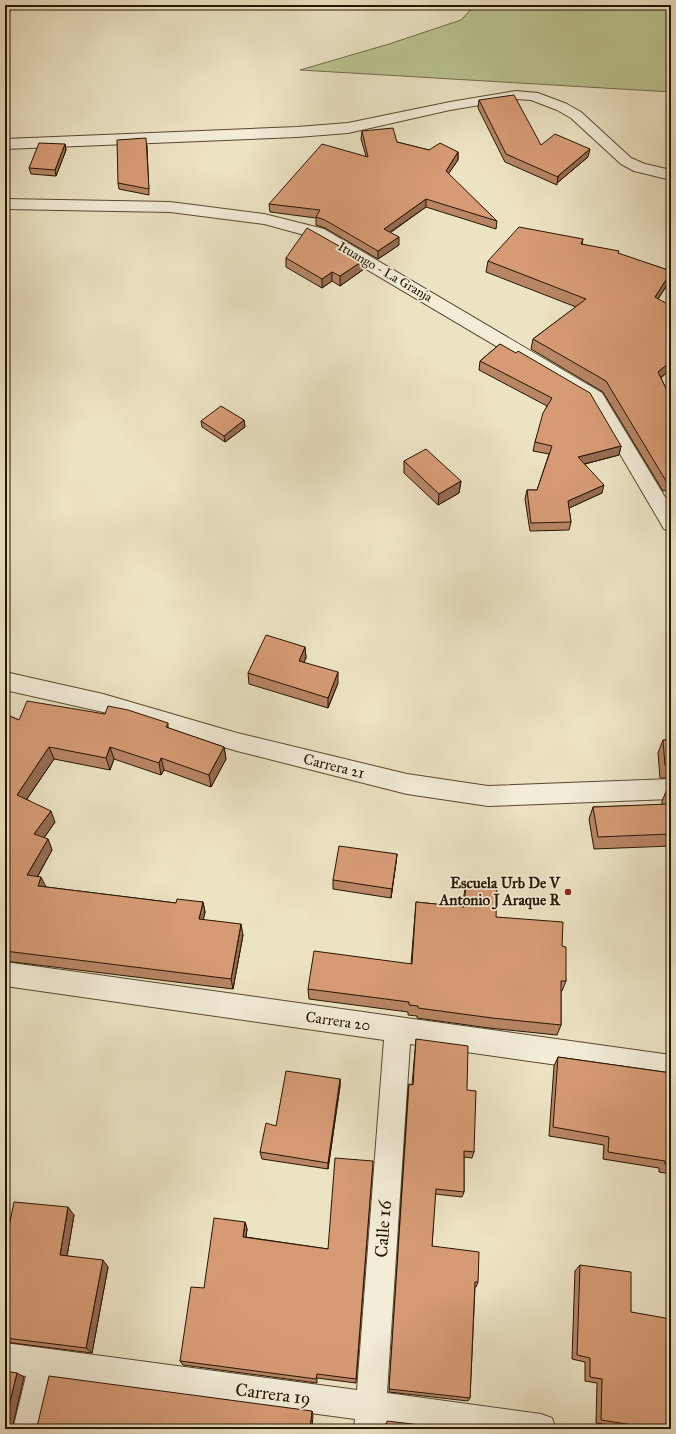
<svg xmlns="http://www.w3.org/2000/svg" width="676" height="1434" viewBox="0 0 676 1434" font-family="'IM FELL Great Primer',serif">
	<style>
		.green { fill: #bac392; stroke: #706c49 }
		.lines { fill: none; stroke-linecap: round; stroke-linejoin: round }
		.minor-casing { stroke: #584831; stroke-width: 2 }
		.minor { fill: #f3edd8; fill-rule: evenodd }
		.wall { fill: #b88565; stroke: #261500 }
		.shaded-wall { fill: #966c52; stroke: #261500 }
		.building { fill: #d69b75; stroke: #261500 }
		.poi-dot { fill: #8f2418; stroke: #f3edd8; stroke-width: 1.5 }
		.labels { text-anchor: middle; dominant-baseline: central; stroke-width: 3.5; stroke-linejoin: round; paint-order: stroke }
		.far-street-label { font-size: 13px; fill: #261500; stroke: #f3edd8 }
		.street-label { font-size: 15px; fill: #261500; stroke: #f3edd8 }
		.poi-label { font-size: 15px; font-weight: bold; fill: #261500; stroke: #f3edd8; text-anchor: end }
		.near-street-label { font-size: 18px; fill: #261500; stroke: #f3edd8 }
	</style>
	<rect width="100%" height="100%" fill="#ece3c3"/>
	<filter id="stains"><feTurbulence type="fractalNoise" baseFrequency=".005" numOctaves="4"/><feColorMatrix values="0 0 0 0 .2 0 0 0 0 .09 0 0 0 0 .02 0 0 0 .5 -.17"/></filter>
	<radialGradient id="worn" r=".72"><stop offset=".6" stop-color="#630" stop-opacity="0"/><stop offset="1" stop-color="#630" stop-opacity=".3"/></radialGradient>
	<path class="green" d="M475 5H671V92L300 70 389 44 461 20Z"/>
	<g class="lines">
		<g class="minor-casing">
			<path id="minor" d="M516 91 538 93 567 104 581 112 631 158 645 164 671 170V180L634 171 621 164 571 118 557 110 531 100 516 99 450 110 348 133 297 137 5 149V139L297 127 348 123 450 102Z
				M5 199 170 202 264 214 324 229 602 393 671 507V531L664 529 589 401 312 237 264 224 170 212 5 209Z
				M5 672 103 694 237 733 407 774 488 786 671 779V799L488 806 407 794 237 751 103 712 5 690Z
				M5 962 671 1055V1081L410 1044 387 1393 541 1414 552 1418 556 1429H427L385 1423 384 1429H354L355 1419 55 1379 43 1429H13L26 1376 5 1373V1343L357 1390 384 1040 5 986Z"/>
		</g>
		<use href="#minor" class="minor"/>
	</g>
	<path class="wall" d="M479 100 541 145 588 157 557 183V185L505 162 478 108Z
		M362 131 397 142 429 150 458 152V160L448 174 497 221 496 229 426 207 390 233 399 245 378 259 325 228 316 225V218L270 212 269 204 366 156 361 139Z
		M65 144 66 150 56 176 31 174 29 168Z
		M147 145 149 195 119 189 118 183Z
		M583 239 582 244 618 254 671 271 669 282 658 299 671 369 661 378 671 399V490L663 491 603 392 531 349 533 339 576 307 486 272 488 261Z
		M286 258 364 260V269L340 286 332 281 322 288 286 267Z
		M500 344 621 446 619 455 585 464 602 493 569 508 571 522 569 530 530 531 525 499 527 490H537L549 454 533 451 535 442 547 406 479 370 480 361Z
		M244 420 245 427 225 442 202 427 201 421Z
		M404 461 461 481 459 493 438 505 404 473Z
		M305 647 306 658 304 662 338 683 328 708 249 684 248 673Z
		M5 714 19 720 168 723V728L224 747 226 759 211 787 164 770 161 775 114 759 110 770 54 759 27 799 55 822 44 838 48 839 52 850 38 876 46 887 176 903 203 902 205 912 203 920 243 935 233 989 5 961Z
		M663 740H671V778H660L658 753Z
		M671 788V846L594 849 589 819 593 807 662 805V801L667 789Z
		M397 854 391 898 333 889V880Z
		M466 883 496 917 562 946 566 981 562 991H561V1025L557 1035 489 1028 417 1018V1016L408 1015V1012L309 999 308 989 411 964 416 902 463 907 464 895Z
		M416 1039 467 1090 474 1152 472 1158 464 1157V1192L462 1197 435 1194 432 1246 478 1282 476 1287H475L470 1398 468 1401 389 1392 408 1091 409 1084 412 1085Z
		M558 1057 671 1073V1174L659 1172V1168L603 1159 604 1145 549 1136 554 1066Z
		M340 1079V1086L328 1169 262 1159 260 1152 276 1126Z
		M373 1161 356 1383 317 1378V1383L183 1365 180 1361 204 1288 245 1222 247 1229 246 1237 328 1249Z
		M74 1215 67 1256 108 1267 92 1353 5 1342V1246Z
		M580 1265 631 1312 671 1429H634L596 1423 597 1383 585 1381V1362L572 1359 575 1271Z"/>
	<path class="shaded-wall" d="M65 144 66 150 56 176 55 170Z
		M590 149 588 157 557 183 558 177V176Z
		M458 152V160L445 179 446 171Z
		M426 199V207L383 237 384 229Z
		M399 237V245L378 259V251Z
		M364 260V269L340 286V276Z
		M332 272V281L322 288V279Z
		M671 272 669 282 652 308 655 297Z
		M671 361V369L655 382 658 372Z
		M244 420 245 427 225 442 224 436Z
		M621 446 619 455 576 466 578 457Z
		M461 481 459 493 438 505 439 494Z
		M604 485 602 493 567 509 568 501Z
		M305 647 306 658 299 671V661Z
		M338 672V683L328 708V698Z
		M49 747 54 759 22 806 17 795Z
		M110 747 114 759 110 770 106 758Z
		M224 747 226 759 211 787 209 775Z
		M161 758 164 770 161 775 159 763Z
		M51 811 55 822 39 845 34 834Z
		M48 839 52 850 32 886 27 875Z
		M397 854 396 863 391 898 392 889Z
		M41 877 46 887 38 886Z
		M203 902 205 912 201 930 199 919Z
		M241 924 243 935 233 989 231 979Z
		M340 1079V1086L328 1169V1163Z
		M68 1207 74 1215 66 1262 60 1255Z
		M245 1222 247 1229 245 1244 243 1237Z
		M103 1260 108 1267 92 1353 86 1348Z
		M17 1373 24 1377 12 1429 5 1427V1422Z
		M312 1411 313 1415 312 1429H310Z"/>
	<path class="building" d="M514 95 541 145 555 134 590 149 558 176V177L506 154 479 100Z
		M393 128 397 142 429 150 440 143 458 152 446 171 497 221 426 199 384 229 399 237 378 251 325 220 316 217 320 210 269 204 322 144 368 157 362 131Z
		M146 138 149 189 118 183 117 140Z
		M39 143 65 144 55 170 29 168Z
		M519 227 583 239 581 244 619 251 618 253 671 271V272L655 297 671 306V361L658 372 671 399V480L666 481 606 381 533 339 586 299 488 261Z
		M307 228 364 260 340 276 332 272 322 279 286 258Z
		M500 344 516 353 518 351 590 393 621 446 578 457 604 485 568 501 571 522 531 523 527 490H537L552 446 535 442 543 413 552 398 480 361Z
		M221 406 244 420 224 436 201 421Z
		M426 449 461 481 439 494 404 461Z
		M266 635 305 647 299 661 338 672 328 698 248 673Z
		M27 701 105 714 108 706 128 710 168 723 166 727 224 747 209 775 161 758 159 763 110 747 106 758 49 747 17 795 51 811 34 834 48 839 27 875 41 877 38 886 176 903 177 899 203 902 199 919 241 924 231 979 5 951V714L19 720Z
		M663 740H671V765H665Z
		M671 788V834L598 837 593 807 668 804 667 789Z
		M339 846 397 854 392 889 333 880Z
		M466 883 497 886 496 917 563 922 562 946 566 947V981H561V1025L492 1018 418 1008V1006L409 1005V1002L308 989 314 951 412 964 416 902 464 907Z
		M416 1039 468 1046 467 1090 476 1091 474 1152 464 1151V1192L436 1189 432 1246 479 1252 478 1282H475L470 1398 389 1389 409 1084 413 1085Z
		M558 1057 671 1073V1165L665 1164V1161L608 1152 609 1137 553 1127Z
		M286 1071 340 1079 328 1163 260 1152 266 1123 276 1126Z
		M335 1158 373 1161 356 1379 317 1374 316 1379 180 1361 191 1287 204 1288 214 1218 245 1222 243 1237 328 1249Z
		M14 1202 68 1207 60 1255 103 1260 86 1348 5 1338V1246Z
		M580 1265 631 1272V1312L671 1319V1429H658L601 1420 602 1379 590 1377V1358L577 1355Z
		M5 1371 17 1373 5 1422Z
		M49 1376 312 1411 310 1429H5V1426L37 1427Z
		M387 1421 437 1427V1429H381V1427H386Z"/>
	<circle class="poi-dot" cx="568" cy="892" r="4"/>
	<g class="labels">
		<g class="far-street-label">
			<text transform="translate(385 272) rotate(30)">Ituango - La Granja</text>
		</g>
		<g class="street-label">
			<text transform="translate(334 766) rotate(14)">Carrera 21</text>
			<text transform="translate(338 1021) rotate(8)">Carrera 20</text>
		</g>
		<g class="poi-label">
			<text x="560" y="883">Escuela Urb De V<tspan x="560" dy="17">Antonio J Araque R</tspan></text>
		</g>
		<g class="near-street-label">
			<text transform="translate(383 1229) rotate(-86)">Calle 16</text>
			<text transform="translate(273 1394) rotate(7)">Carrera 19</text>
		</g>
	</g>
	<rect width="676" height="1434" fill="none" stroke="#ece3c3" stroke-width="20"/>
	<rect x="6" y="6" width="664" height="1422" fill="none" stroke="#261500" stroke-width="2"/>
	<rect x="10" y="10" width="656" height="1414" fill="none" stroke="#261500"/>
	<rect width="100%" height="100%" filter="url(#stains)"/>
	<rect width="100%" height="100%" fill="url(#worn)"/>
</svg>
